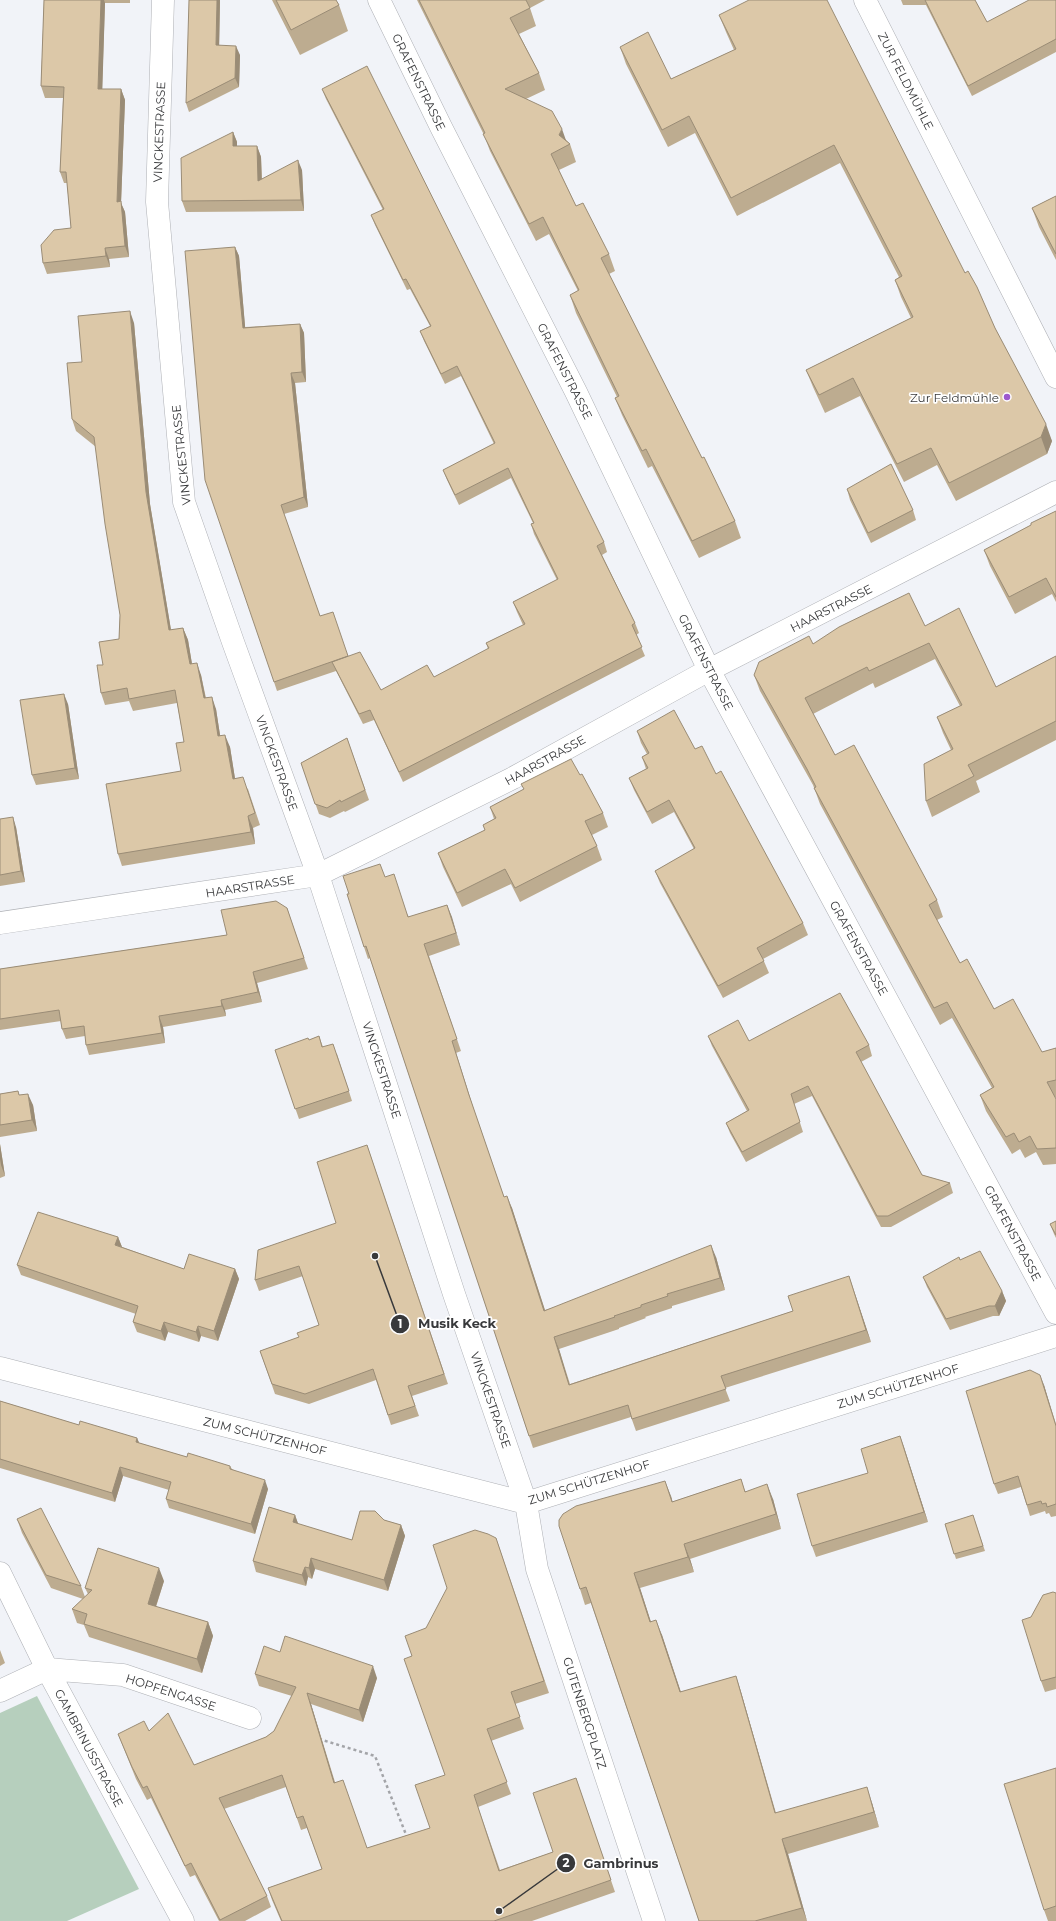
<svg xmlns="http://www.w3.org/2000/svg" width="1056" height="1921" viewBox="0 0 1056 1921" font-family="Montserrat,sans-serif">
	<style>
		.green { fill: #b6cfbd }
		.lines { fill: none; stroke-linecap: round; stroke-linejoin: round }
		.street-casing { stroke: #aeb0b5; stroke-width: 23 }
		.path { stroke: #a3a4a8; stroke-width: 2.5; stroke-dasharray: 3 3; stroke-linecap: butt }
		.street { stroke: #fff; stroke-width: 22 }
		.wall { fill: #bdac90 }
		.shaded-wall { fill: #9a8c76 }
		.building { fill: #dcc8a8; stroke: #9a8c76 }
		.poi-dot { fill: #9d59ce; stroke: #fff; stroke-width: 1.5 }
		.labels { text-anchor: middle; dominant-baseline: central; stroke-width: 3.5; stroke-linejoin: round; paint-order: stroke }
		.street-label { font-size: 12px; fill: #38393b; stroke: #fff }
		.poi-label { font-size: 12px; fill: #38393b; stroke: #fff; text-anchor: end }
		.leader { fill: none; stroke: #38393b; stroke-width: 1.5 }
		.callout-dot { fill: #38393b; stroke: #fff; stroke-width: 1.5 }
		.mark-label { font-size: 12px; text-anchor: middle; font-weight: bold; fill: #fff }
		.callout-label { font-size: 13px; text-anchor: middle; font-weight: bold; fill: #38393b; stroke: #fff; stroke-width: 3.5; stroke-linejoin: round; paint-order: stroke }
	</style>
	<rect width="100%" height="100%" fill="#f1f3f8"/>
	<path class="green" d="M37 1696 139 1889 67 1921H0V1713Z"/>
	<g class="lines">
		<g class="street-casing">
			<path id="street" d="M163 0 157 202 184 502 233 642 318 875 454 1294 526 1503 537 1569 654 1921
				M379 0 441 127 576 392 709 670 1056 1313
				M865 0 1056 377
				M0 923 318 875 513 778 709 670 1056 492
				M0 1368 526 1503 1056 1336
				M0 1573 47 1669 183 1921
				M0 1691 47 1669 123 1675 250 1718"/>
		</g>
		<path class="path" d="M319 1739 375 1756 407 1837"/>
		<use href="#street" class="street"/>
	</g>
	<path class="wall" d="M44 0H130V3H105L102 89H121L125 100 121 203 125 212 129 257 109 259 110 267 47 274 43 263 71 228 67 183H64L60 172 63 98H45L41 86Z
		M220 0 219 45 240 55 239 87 189 112 186 103Z
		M272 0H336L339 5 348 31 300 55Z
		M417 0H545L530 8 536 26 519 34 539 73 545 90 526 99 570 144 576 162 559 170 576 206 609 254 615 271 609 274 702 458 735 521 741 538 699 558 652 466 648 468 622 415 615 398 617 397 576 313 570 295 578 291 549 234 536 241 490 151 484 135Z
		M901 0H975L987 22 1056 0V52L972 96 926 5H903Z
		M719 15 965 273 995 328 1052 441 1047 454 956 501 937 465 904 482 860 396 825 413 813 387 806 370 911 318 901 297 895 280 899 277 840 163 737 216 695 133 668 147 626 64 620 47 671 79 734 50 726 32Z
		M322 89 604 542 607 552 602 555 635 623 639 633 636 635 645 656 403 782 374 720 363 724 336 671 277 691 274 682 235 247 239 256 245 327 300 324 304 333 306 382 295 383 308 507 284 514 320 616 348 656 381 690 434 677 488 649 486 643 523 625 517 612 513 602 557 580 534 534 531 524 533 523 511 478 459 505 447 480 443 470 494 444 461 376 445 384 424 341 420 331 430 326 410 289 407 290 375 225 371 215 383 210 326 99Z
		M233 132 237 142V146H257L261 157 262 179 302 170 304 211 186 212 182 201Z
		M1056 196V260L1039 227 1032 208Z
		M134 323 150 504 171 630 183 628 188 640 192 664 201 675 206 698 216 709 220 735 230 747 235 779 248 789 260 825 253 828 255 844 122 866 118 854 181 771 184 742 177 703 133 711 129 701 105 705 101 693 103 665 119 639 120 615 96 447 76 431 72 419 82 362Z
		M847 489 913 510 916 520 871 543 850 500Z
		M1056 511V602L1052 594 1015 614 990 566 984 550 1031 525Z
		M925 626 996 687 1056 656V740L976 781 980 792 932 817 926 801 951 750 943 733 937 717 960 706 935 659 875 688 873 683 813 714 835 755 937 900 943 917 937 920 960 963 994 1009 1042 1052 1056 1048V1097L1055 1098 1056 1099V1164L1043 1165 1036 1152 1025 1158 1020 1149 1012 1154 986 1111 980 1095 992 1088 952 1018 940 1025 820 804 813 785 760 691 754 675 813 644Z
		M68 704 79 779 36 785 32 775Z
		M637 731 695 749 716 774 803 923 808 935 763 959 769 973 723 998 660 883 655 871 694 849 674 812 652 824 634 790 629 778 646 769 642 757 647 754 641 743Z
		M347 738 369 800 345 812 344 811 330 818 319 814 301 763Z
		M580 775 603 813 608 827 592 835 597 846 602 860 520 902 511 884 462 907 443 867 438 853 485 830 483 825 494 819 490 807 524 789 521 784Z
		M0 819 16 827 25 882 0 886Z
		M385 877 409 917 447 905 460 945 429 956 461 1051 456 1053 473 1107 504 1197 512 1208 545 1310 716 1257 725 1290 672 1306V1308L645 1317 646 1318 619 1328V1329L559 1349 570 1384 793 1311 849 1276 871 1342 725 1388 730 1401 636 1431 631 1417 533 1448 370 958 368 959 364 947 349 894Z
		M287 908 308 969 257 983 262 1002 225 1010 226 1016 163 1027 165 1043 89 1055 86 1045 85 1036 66 1039 62 1029 61 1021 0 1030V969L227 935Z
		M319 1036 323 1047 337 1054 352 1101 299 1119 275 1050 309 1040Z
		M708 1036 749 1041 869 1045 872 1056 861 1062 922 1175 950 1183 953 1193 891 1227H881L812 1096 794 1104 803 1132 746 1162 730 1133 726 1123 747 1111 712 1046Z
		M18 1091 19 1095 33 1105 37 1131 0 1137V1094Z
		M0 1144 5 1176 0 1178Z
		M367 1145 448 1384 412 1396 419 1416 391 1425 376 1380 309 1404 275 1394 260 1351 299 1337 319 1325 303 1276 259 1291 255 1280 336 1223Z
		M1056 1221V1238L1054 1234 1050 1224Z
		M118 1237 122 1247 184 1269H235L239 1279 218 1341 201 1336 199 1342 168 1332 165 1341 137 1332 133 1322 136 1314 21 1275 17 1265Z
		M960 1260 1002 1291 1006 1301 999 1316H993L950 1330 927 1287 923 1277Z
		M1044 1385 1056 1424V1516L1051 1517 1049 1513 1046 1514 1045 1511 1030 1516 1021 1487 998 1494 994 1484Z
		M0 1401 79 1425 137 1438 139 1443 187 1457 230 1466 232 1469 268 1489 255 1534 169 1508 166 1499 169 1490 123 1476 115 1502 0 1468Z
		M900 1436 928 1522 816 1557 812 1546 868 1473Z
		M741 1479 745 1491 773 1499 781 1529 690 1559 694 1572 640 1588 651 1622 662 1635 681 1692 736 1676 741 1692 776 1813 872 1803 879 1827 788 1854 807 1921H699L591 1603 585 1605 580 1589 671 1496 672 1502Z
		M295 1515 298 1524 352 1540 384 1520 401 1525 405 1536 388 1591 315 1569 312 1579 308 1577 306 1586 256 1572 253 1561Z
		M17 1519 81 1586 85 1597 88 1594 85 1588 164 1581 156 1607 208 1622 213 1636 202 1673 89 1637 84 1625 77 1623 72 1609 83 1599 51 1588 22 1533Z
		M975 1521 985 1551 956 1559 945 1524Z
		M496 1538 549 1693 515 1704 524 1729 491 1741 511 1794 478 1807 500 1870 553 1852 576 1778 615 1892 532 1921H281L272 1900 268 1888 322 1869 307 1828 301 1830 286 1787 224 1809 267 1896 271 1907 245 1921H219L195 1875 190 1877 151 1798 147 1800 136 1779 118 1734 149 1731 194 1765 266 1737 274 1731 292 1696 259 1686 255 1674 280 1652 377 1678 363 1722 311 1704 335 1782 367 1848 430 1828 445 1775 412 1656 426 1628Z
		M1056 1593V1689L1045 1692 1041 1681 1031 1617Z
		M0 1650 5 1663 0 1666Z
		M1056 1768V1921H1048L1044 1910Z"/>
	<path class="shaded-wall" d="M101 0H104L105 3 102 100 98 89Z
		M217 0H220L219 54 216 45Z
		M236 46 240 55 239 87 235 78Z
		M121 89 125 100 121 203 125 212 129 257 125 246 117 202Z
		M562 129 568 146 559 135Z
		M233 132 237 142V156L233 146Z
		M257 146 261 157 262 191 258 181Z
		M298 160 302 170 304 211 301 200Z
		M235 247 239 256 246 337 243 328Z
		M105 248 109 259 110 267 106 256Z
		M130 311 134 323 150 504 173 642 169 630 146 492Z
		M300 324 304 333 306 382 302 372Z
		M291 373 295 383 308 507 304 497Z
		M1046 424 1052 441 1047 454 1041 437Z
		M183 628 188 640 194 676 190 664Z
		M197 663 201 675 208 711 204 698Z
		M64 694 68 704 79 779 75 768Z
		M212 697 216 709 222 748 218 736Z
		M225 735 230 747 237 791 233 779Z
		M248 816 253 828 255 844 251 832Z
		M13 817 16 827 25 882 21 871Z
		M447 905 452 917 460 945 456 933Z
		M253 972 257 983 262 1002 258 992Z
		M221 1000 225 1010 226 1016 222 1006Z
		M159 1016 163 1027 165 1043 162 1033Z
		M452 1041 456 1053 473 1107 469 1095Z
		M28 1094 33 1105 37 1131 32 1120Z
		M0 1144 5 1176 1 1165 0 1159Z
		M507 1196 512 1208 549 1323 544 1311Z
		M118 1237 122 1247 115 1245Z
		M711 1245 716 1257 725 1290 720 1278Z
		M235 1269 239 1279 218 1341 214 1331Z
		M849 1276 871 1342 866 1330Z
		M1002 1291 1006 1301 999 1316 995 1306Z
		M164 1322 168 1332 165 1341 161 1331Z
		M198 1326 201 1336 199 1342 196 1332Z
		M554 1337 559 1349 573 1397 569 1385Z
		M1040 1375 1044 1385 1056 1426Z
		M900 1436 904 1447 928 1522 924 1512Z
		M137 1438 141 1447 136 1442Z
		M120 1467 123 1476 115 1502 112 1493Z
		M265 1480 268 1489 255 1534 251 1524Z
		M665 1481 671 1496 677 1517Z
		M767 1484 773 1499 781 1529 776 1514Z
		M295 1515 299 1526 293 1522Z
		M401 1525 405 1536 388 1591 384 1580Z
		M684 1544 690 1559 694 1572 688 1557Z
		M311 1558 315 1569 312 1579 309 1568Z
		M305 1567 308 1577 306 1586 302 1575Z
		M159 1568 164 1581 152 1618 148 1604Z
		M634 1573 640 1588 656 1638 650 1622Z
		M656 1620 662 1635 686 1708 680 1692Z
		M208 1622 213 1636 202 1673 197 1659Z
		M373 1666 377 1678 363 1722 359 1710Z
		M736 1676 741 1692 780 1829 775 1813Z
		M307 1693 311 1704 338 1794 334 1783Z
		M867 1787 872 1803 879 1827 874 1812Z
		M782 1839 788 1854 807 1921 802 1908Z"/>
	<path class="building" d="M44 0H101L98 89H121L117 202 121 201 125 246 105 248 106 256 43 263 41 245 54 230 71 228 66 172H60L64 87 41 86Z
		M189 0H217L216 45 236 46 235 78 186 103Z
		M276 0H336L339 5 291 30Z
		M419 0H526L530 8 510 18 539 73 505 89 552 111 562 129 559 135 570 144 551 154 576 206 583 203 609 254 601 258 702 458 704 457 735 521 692 541 646 449 642 451 615 398 619 396 570 295 579 290 543 217 529 224 483 134 485 133Z
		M749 0H827L965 273 968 271 977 287 995 328 1046 424 1041 437 949 483 931 448 897 464 853 378 819 395 806 370 913 317 895 280 902 276 834 145 731 198 689 116 662 130 620 47 648 32 671 79 736 49 719 15Z
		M925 0H975L987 22 1029 0H1056V39L968 86Z
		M367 66 604 542 597 546 635 623 632 625 642 647 399 772 370 710 359 714 332 662 360 652 381 690 427 665 434 677 489 648 486 643 525 624 513 602 558 579 531 524 534 523 508 468 455 495 443 470 495 443 457 366 441 374 420 331 431 326 406 279 403 280 371 215 384 209 322 89Z
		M233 132V146H257L258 181 298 160 301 200 182 201 181 158Z
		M1056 196V254L1032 208Z
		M235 247 243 328 300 324 302 372 291 373 304 497 281 505 320 616 333 612 348 656 274 682 205 480 185 251Z
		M130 311 146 492 169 630 183 628 190 664 197 663 204 698 212 697 218 736 225 735 233 779 243 777 255 813 248 816 251 832 118 854 106 784 181 771 176 743 184 742 175 690 129 699 127 688 101 693 97 665H103L99 642 119 639 120 615 105 524 94 437 72 419 67 363 82 362 78 316Z
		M891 464 913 510 868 533 847 489Z
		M1056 511V597L1046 578 1009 597 984 550 1031 525V523Z
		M909 593 925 626 959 608 996 687 1056 656V721L968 765 974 776 926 801 924 764 953 749 937 717 962 705 929 643 869 671 867 667 805 698 835 755 854 745 937 900 929 905 960 963 967 959 994 1009 1013 999 1042 1052 1056 1048V1080L1047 1082 1056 1099V1148L1037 1149 1030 1136 1019 1142 1014 1133 1006 1137 980 1095 994 1087 947 1002 934 1008 814 788 816 787 807 769 754 675 759 662 809 636 813 644 839 627Z
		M64 694 75 768 32 775 20 700Z
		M674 710 695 749 702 746 716 774 721 771 803 923 757 948 764 961 718 986 655 871 695 848 669 800 647 812 629 778 648 768 642 757 649 753 637 731Z
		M347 738 365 790 341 802 340 800 327 808 315 804 301 763Z
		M571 759 580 775 582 774 603 813 585 821 597 846 515 888 505 869 457 893 438 853 485 830 483 825 496 818 490 807 524 789 521 784Z
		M13 817 21 871 0 875V819Z
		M380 864 385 877 394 874 408 917 447 905 456 933 424 944 457 1039 452 1041 469 1095 504 1197 507 1196 544 1311 711 1245 720 1278 667 1294 668 1296 641 1305V1307L614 1316 615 1317 554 1337 569 1385 793 1311 788 1296 849 1276 866 1330 721 1376 726 1389 632 1419 628 1405 529 1436 366 946 364 947 347 894H349L343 876Z
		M276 901 287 908 304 958 253 972 258 992 221 1000 222 1006 159 1016 162 1033 86 1045 84 1026 62 1029 59 1010 0 1019V969L227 935 221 910Z
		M840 993 869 1045 856 1052 922 1175 950 1183 888 1216H877L808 1086 791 1094 800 1122 742 1152 726 1123 749 1110 708 1036 738 1020 749 1041Z
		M319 1036 322 1047 333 1044 349 1091 295 1109 275 1050 308 1038 309 1040Z
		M18 1091 19 1095 28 1094 32 1120 0 1125V1094Z
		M367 1145 444 1374 408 1386 415 1406 388 1415 373 1369 305 1394 272 1384 260 1351 299 1337 297 1333 319 1325 299 1266 255 1280 258 1250 336 1223 317 1162Z
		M38 1212 118 1237 115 1245 184 1269 189 1254 235 1269 214 1331 198 1326 196 1332 164 1322 161 1331 133 1322 138 1306 17 1265Z
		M1056 1221V1235L1050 1224Z
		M980 1251 1002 1291 995 1306H989L946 1319 923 1277 959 1257 960 1260Z
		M1030 1370 1040 1375 1056 1426V1504L1047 1507 1046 1503 1042 1504 1041 1501 1027 1505 1018 1476 994 1484 966 1391Z
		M0 1401 79 1425 80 1421 137 1438 136 1442 187 1457 188 1453 230 1466V1469L265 1480 251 1524 166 1499 171 1482 120 1467 112 1493 0 1459Z
		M900 1436 924 1512 812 1546 797 1494 868 1473 861 1449Z
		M741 1479 745 1492 767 1484 776 1514 684 1544 688 1557 634 1573 650 1622 656 1620 680 1692 736 1676 775 1813 867 1787 874 1812 782 1839 802 1908 755 1921H699L586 1587 580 1589 559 1526V1520L563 1514 576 1506 665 1481 672 1502Z
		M269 1507 295 1515 293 1522 352 1540 360 1511H375L384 1520 401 1525 384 1580 311 1558 309 1568 305 1567 302 1575 253 1561Z
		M41 1508 81 1586 46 1575 17 1519Z
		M973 1515 983 1546 954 1554 945 1524Z
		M475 1530 488 1534 496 1538 544 1681 511 1692 520 1717 487 1729 507 1782 474 1795 499 1871 553 1852 533 1793 576 1778 611 1880 494 1921H282L268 1888 322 1869 303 1816 297 1818 282 1775 219 1798 267 1896 220 1920 191 1863 185 1866 147 1786 143 1788 132 1767 118 1734 144 1721 149 1731 168 1713 194 1765 266 1737 274 1731 296 1687 255 1674 264 1646 280 1652 285 1636 373 1666 359 1710 307 1693 334 1783 343 1780 367 1848 430 1828 415 1785 445 1775 404 1659 412 1656 405 1636 426 1628 447 1588 433 1545Z
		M98 1548 159 1568 148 1604 208 1622 197 1659 84 1624 87 1614 72 1609 92 1590 85 1588Z
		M1053 1592 1056 1593V1677L1041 1681 1022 1620 1031 1617 1043 1595Z
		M1056 1768V1906L1044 1910 1004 1784Z"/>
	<circle class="poi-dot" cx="1007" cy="397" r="4"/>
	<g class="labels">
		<g class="street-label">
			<text transform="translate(906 81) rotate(63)">ZUR FELDMÜHLE</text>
			<text transform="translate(419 82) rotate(64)">GRAFENSTRASSE</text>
			<text transform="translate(159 132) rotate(-88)">VINCKESTRASSE</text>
			<text transform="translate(565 371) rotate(63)">GRAFENSTRASSE</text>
			<text transform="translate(181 455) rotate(-96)">VINCKESTRASSE</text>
			<text transform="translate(831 608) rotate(-27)">HAARSTRASSE</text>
			<text transform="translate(706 662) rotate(63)">GRAFENSTRASSE</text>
			<text transform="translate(545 760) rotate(-29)">HAARSTRASSE</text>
			<text transform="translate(277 763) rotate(70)">VINCKESTRASSE</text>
			<text transform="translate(250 886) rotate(-9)">HAARSTRASSE</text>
			<text transform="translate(859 948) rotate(61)">GRAFENSTRASSE</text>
			<text transform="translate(382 1070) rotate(72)">VINCKESTRASSE</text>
			<text transform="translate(1013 1233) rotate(62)">GRAFENSTRASSE</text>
			<text transform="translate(898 1386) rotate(-17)">ZUM SCHÜTZENHOF</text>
			<text transform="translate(491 1400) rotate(71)">VINCKESTRASSE</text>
			<text transform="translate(265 1436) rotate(14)">ZUM SCHÜTZENHOF</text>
			<text transform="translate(589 1482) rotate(-17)">ZUM SCHÜTZENHOF</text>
			<text transform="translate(171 1692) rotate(18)">HOPFENGASSE</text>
			<text transform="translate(585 1713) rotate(72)">GUTENBERGPLATZ</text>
			<text transform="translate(89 1748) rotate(62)">GAMBRINUSSTRASSE</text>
		</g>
		<g class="poi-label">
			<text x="999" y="397">Zur Feldmühle</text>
		</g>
	</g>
	<path class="leader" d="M375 1256L400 1324M499 1911L566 1863"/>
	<g class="callout-dot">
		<circle cx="375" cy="1256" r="4"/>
		<circle cx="499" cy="1911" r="4"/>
		<circle cx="400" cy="1324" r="10"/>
		<circle cx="566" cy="1863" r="10"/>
	</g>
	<g class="mark-label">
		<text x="400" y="1328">1</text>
		<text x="566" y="1867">2</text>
	</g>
	<g class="callout-label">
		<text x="457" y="1328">Musik Keck</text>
		<text x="621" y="1868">Gambrinus</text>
	</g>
</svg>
